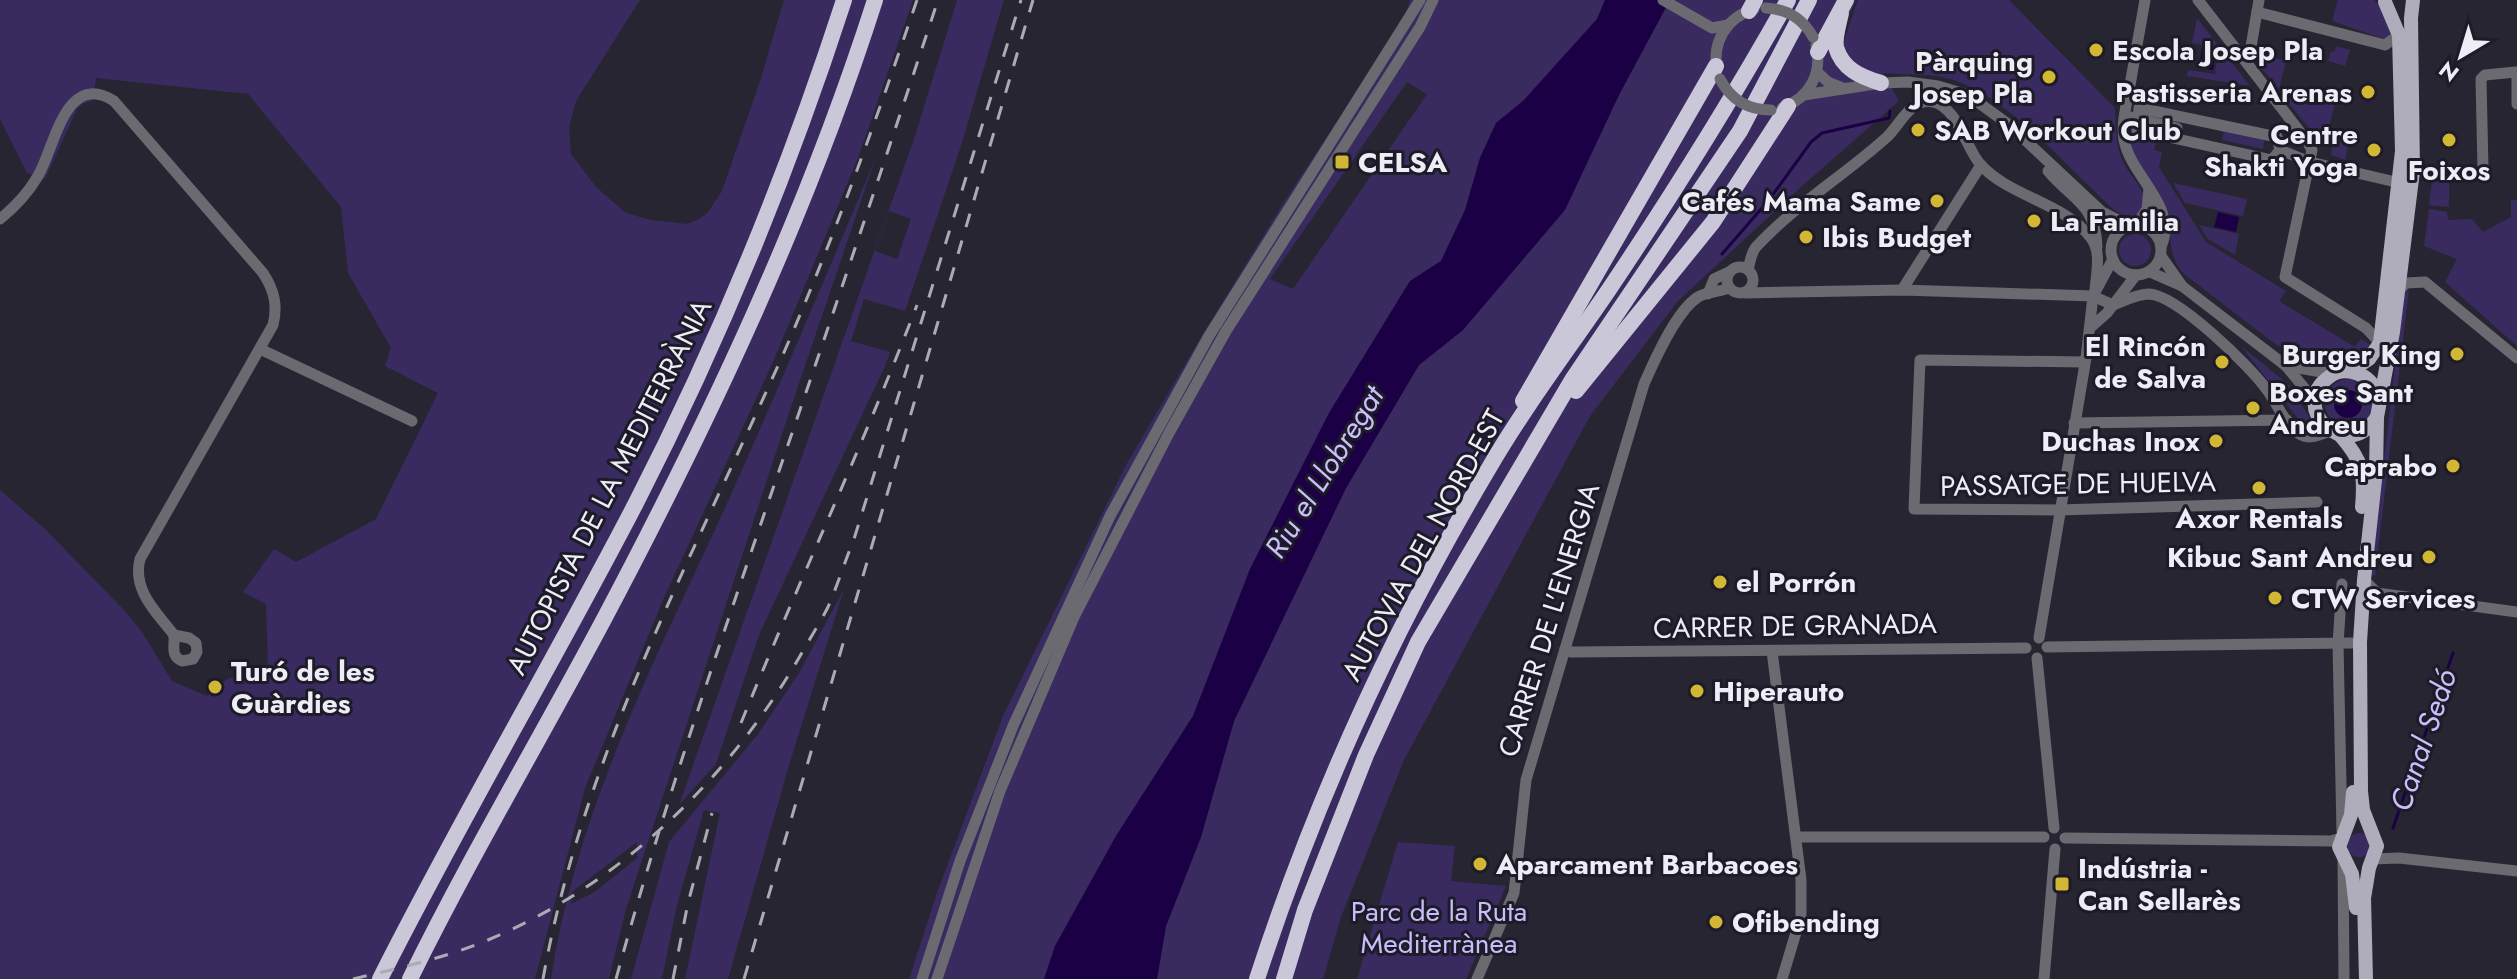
<svg xmlns="http://www.w3.org/2000/svg" width="2517" height="979" font-family="Jost,sans-serif">
<style>
.green{fill:#392b5f;fill-rule:evenodd}
.water{fill:#1c0045}
.lines{fill:none;stroke-linecap:round;stroke-linejoin:round}
.stream{stroke:#1c0045;stroke-width:3}
.minor{stroke:#6b6a71;stroke-width:11}
.major{stroke:#afacbb;stroke-width:14}
.highway{stroke:#cac7d8;stroke-width:16}
.rail{stroke:#acabb5;stroke-width:3;stroke-dasharray:14 14;stroke-linecap:butt}
.minor-bridge{stroke:#6b6a71;stroke-width:11}
.poi-dot{fill:#d2b735;stroke:#1e1b28;stroke-width:3}
.labels{text-anchor:middle;dominant-baseline:central;stroke-width:6;stroke-linejoin:round;paint-order:stroke}
.poi-label{font-size:28px;font-weight:bold;fill:#eeedf6;stroke:#1e1b28;text-anchor:start}
.street-label{font-size:28px;fill:#eeedf6;stroke:#1e1b28}
.park-label{font-size:28px;fill:#c8bcfa;stroke:#1e1b28}
.water-label{font-size:30px;font-style:italic;fill:#cabefd;stroke:#1e1b28}
</style>
<rect width="100%" height="100%" fill="#272532"/>
<!-- green -->
<g class="green">
<path d="M0,0H640L576,101L569,127L571,154L596,187L626,213L651,220L687,224L699,219L708,212L722,191L761,78L784,0H913L858,158L773,362L663,600L585,788L535,979H0V490L46,530L124,610L142,632L172,681L207,696L227,679L268,668L266,604L243,592L274,549L296,562L376,519L438,393L385,366L391,348L348,273L341,207L248,94L96,78L93,101L82,104L77,109L45,179L27,173L0,119Z"/>
<path d="M957,0H1004L961,146L905,311L864,299L851,341L890,352L885,366L759,635L716,764L679,805L915,136ZM889,211L911,219L897,259L875,251Z"/>
<path d="M1410,0H1605L1597,19L1523,101L1496,123L1480,158L1465,210L1441,261L1410,281L1329,413L1250,569L1193,716L1116,836L1055,946L1044,979H909L937,893L1003,716L1126,465L1201,337L1284,202L1404,19ZM1407,82L1427,94L1293,289L1270,279Z"/>
<path d="M1670,0H1856L1840,36L1842,46L1858,0H2009L2115,108C2117,131 2114,146 2126,167C2132,177 2140,185 2144,196L2141,209L2135,216H2124L2113,209C2070,170 2006,94 1950,79C1927,73 1906,75 1883,73L1899,101L1801,187L1678,301L1590,416L1404,760L1341,917L1323,979H1157L1166,926L1201,837L1234,721L1346,488L1419,365L1463,330L1620,93Z"/>
<path d="M2338,0H2374L2382,8L2394,31L2390,41L2332,21Z"/>
<path d="M2197,18L2250,86L2187,76L2188,70L2215,74L2219,48L2192,43Z"/>
<path d="M2336,46L2350,50L2345,66L2328,61L2331,51L2335,52Z"/>
<path d="M2261,54L2286,61L2279,89L2257,63V56Z"/>
<path d="M2293,86L2336,99L2324,147L2288,102Z"/>
<path d="M2224,128L2265,137L2263,149L2222,140Z"/>
<path d="M2334,130L2345,133L2344,137L2350,138L2345,160L2331,155Z"/>
<path d="M2129,135L2156,141L2154,150L2162,152L2159,167L2206,242L2286,291L2279,301L2355,347L2361,339L2374,347C2326,388 2290,355 2249,324C2227,307 2206,291 2184,274C2165,254 2173,226 2163,202C2154,180 2130,159 2129,135Z"/>
<path d="M876,157L789,413L626,909L609,979H551C576,812 655,660 725,508C777,392 827,274 876,157ZM637,842V858L596,891L571,904L572,892Z"/>
<path d="M2433,172L2449,173V207L2429,205Z"/>
<path d="M2173,183L2247,199L2243,216L2185,203Z"/>
<path d="M2511,200H2517V346L2445,282L2457,259L2424,246L2429,209L2447,212L2448,220L2472,219L2483,232L2511,217Z"/>
<path d="M2199,225L2239,234L2235,255L2208,239Z"/>
<circle cx="2135" cy="250" r="16"/>
<path d="M2409,289L2375,576L2371,575L2403,296Z"/>
<path d="M2241,346L2288,384L2318,431L2304,426Z"/>
<circle cx="2349" cy="403" r="24"/>
<path d="M844,589L790,762L728,979H685L720,813L704,810L676,909L662,979H631L669,842L758,734L799,673Z"/>
<circle cx="2359" cy="845" r="12"/>
<path d="M1398,842L1455,846L1451,881L1506,886L1466,979H1357Z"/>
</g>
<!-- water -->
<g class="water">
<path d="M1605,0H1670L1620,93L1565,210L1463,330L1419,365L1346,488L1234,721L1201,837L1166,926L1157,979H1044L1055,946L1116,836L1193,716L1250,569L1329,413L1410,281L1441,261L1465,210L1480,158L1496,123L1523,101L1597,19Z"/>
<path d="M2202,47L2216,50L2213,70L2199,68Z"/>
<path d="M2218,212L2239,217L2236,232L2214,227Z"/>
<circle cx="2348" cy="404" r="14"/>
</g>
<g class="lines">
<!-- stream -->
<g class="stream">
<path d="M1722,254L1769,200L1811,142L1822,133L1889,118L1890,111"/>
<path d="M2393,828L2453,653"/>
</g>
<!-- minor -->
<g class="minor">
<path d="M1663,0L1712,28L1728,25"/>
<path d="M2145,0C2140,28 2135,57 2130,85C2127,103 2121,123 2124,140C2131,177 2179,206 2161,247"/>
<path d="M2198,0L2307,141L2312,150L2285,277L2366,328L2380,343"/>
<path d="M2257,12L2385,45L2399,35"/>
<path d="M2248,64L2259,0"/>
<path d="M1717,70C1712,42 1726,18 1754,9"/>
<path d="M1817,72L1828,82L1843,88"/>
<path d="M2517,74V104"/>
<path d="M1804,95L1881,83L1908,82L1938,86L1968,95L2008,124L2102,212L2129,226"/>
<path d="M1782,108C1809,98 1823,74 1816,45"/>
<path d="M2139,108L2277,137L2280,150L2272,160L2137,130Z"/>
<path d="M2131,117L2177,128"/>
<path d="M2280,150L2310,162L2400,183"/>
<path d="M2483,169L2481,79L2485,75L2516,72"/>
<path d="M2048,171C2072,200 2096,204 2097,247"/>
<path d="M0,219C15,207 28,193 38,176C55,147 65,70 114,101L263,273C274,290 278,305 273,325L140,559C132,590 156,612 174,635"/>
<path d="M2136,225L2147,209L2149,188"/>
<circle cx="2136" cy="250" r="25"/>
<path d="M2161,256L2182,286"/>
<circle cx="1740" cy="280" r="13"/>
<path d="M1748,270C1750,262 1751,253 1756,247C1795,205 1845,175 1887,137C1900,125 1911,97 1933,102C1958,108 1965,146 1980,164C2009,197 2064,202 2091,238C2102,252 2096,274 2095,291"/>
<path d="M2150,272L2182,286L2286,366L2315,401"/>
<path d="M1902,290L1981,165"/>
<path d="M2398,291L2406,283L2425,282L2517,358"/>
<path d="M1745,293L1902,290L2093,296L2113,305C2124,301 2137,294 2149,294C2177,295 2250,366 2267,390C2277,403 2286,427 2301,435C2310,440 2321,434 2330,431"/>
<path d="M1708,294L1714,279L1729,272"/>
<path d="M2090,328L2107,313L2136,275"/>
<path d="M260,349L412,421"/>
<path d="M2085,362L1920,360L1914,509L2059,510L2317,502"/>
<path d="M2286,366L2333,374"/>
<path d="M2074,423L2287,420"/>
<path d="M2364,580L2377,593L2517,612"/>
<path d="M2342,584L2338,644L2342,831"/>
<path d="M174,635L189,638L196,643L197,652L193,659L182,661C170,656 175,646 174,635Z"/>
<path d="M2039,638L2086,358L2093,296L2113,259"/>
<path d="M2047,647L2352,643"/>
<path d="M1565,649L1571,652L2026,648"/>
<path d="M1772,651L1801,880V916L1782,979"/>
<path d="M2037,658L2054,828"/>
<path d="M1797,837H2044"/>
<path d="M2065,838L2331,841L2341,838"/>
<path d="M2343,856L2344,979"/>
<path d="M2372,859L2399,858L2517,871"/>
<path d="M922,979L960,861L1013,726L1110,516L1209,336L1420,0"/>
<path d="M937,979L1000,791L1074,617L1169,433L1226,331L1420,27L1433,0"/>
<path d="M1477,979L1514,893L1526,780L1644,384C1654,361 1676,311 1698,297C1707,292 1719,292 1729,288"/>
<path d="M2044,979L2055,849"/>
</g>
<!-- major -->
<g class="major">
<path d="M2351,371L2369,359L2380,343L2402,151L2399,35L2385,2"/>
<path d="M2377,417C2346,466 2287,406 2329,377C2335,372 2343,370 2352,372C2368,375 2376,386 2380,401"/>
<path d="M2340,435C2363,461 2365,473 2362,507"/>
<path d="M2353,792L2351,815L2339,847L2352,874L2356,908"/>
<path d="M2366,979L2364,898L2369,868L2377,846L2363,810L2361,791L2360,642L2364,580L2376,471L2377,417L2393,332L2413,171L2411,18L2413,0"/>
</g>
<!-- highway -->
<g class="highway">
<path d="M1749,11L1755,0"/>
<path d="M1841,13C1839,23 1834,38 1836,47C1842,69 1861,77 1881,83"/>
<path d="M1818,52L1846,0"/>
<path d="M1576,391L1713,222L1788,106"/>
<path d="M1523,401L1716,66"/>
<path d="M380,979C461,818 553,663 636,503C720,339 787,176 844,0"/>
<path d="M410,979C470,857 539,741 603,621C709,421 806,216 875,0"/>
<path d="M1257,979C1315,801 1393,629 1489,468C1525,406 1570,347 1610,288C1673,194 1733,98 1788,0"/>
<path d="M1284,979L1305,910L1366,755L1418,642L1572,380L1740,131L1809,0"/>
</g>
<!-- rail -->
<g class="rail">
<path d="M741,723C798,583 863,446 917,305"/>
<path d="M353,979C399,968 445,958 488,940C622,884 733,775 804,649C812,635 821,621 828,607C838,584 845,561 854,539L1021,0"/>
<path d="M543,979C583,755 694,555 785,350C835,235 877,118 917,0"/>
<path d="M616,979C663,807 721,640 779,471C833,314 886,158 938,0"/>
<path d="M673,979L688,903L712,813"/>
<path d="M744,979L1033,0"/>
</g>
<!-- minor-bridge -->
<g class="minor-bridge">
<path d="M1766,8C1788,9 1803,19 1813,37"/>
<path d="M1720,79C1731,100 1748,110 1771,110"/>
</g>
</g>
<!-- markers -->
<g class="poi-dot">
<circle cx="2096" cy="50" r="8"/>
<circle cx="2049" cy="77" r="8"/>
<circle cx="2368" cy="92" r="8"/>
<circle cx="1918" cy="130" r="8"/>
<circle cx="2449" cy="140" r="8"/>
<circle cx="2374" cy="150" r="8"/>
<rect x="1334" y="154" width="16" height="16" rx="4"/>
<circle cx="1937" cy="201" r="8"/>
<circle cx="2034" cy="221" r="8"/>
<circle cx="1806" cy="237" r="8"/>
<circle cx="2457" cy="354" r="8"/>
<circle cx="2222" cy="362" r="8"/>
<circle cx="2253" cy="408" r="8"/>
<circle cx="2216" cy="441" r="8"/>
<circle cx="2453" cy="466" r="8"/>
<circle cx="2259" cy="488" r="8"/>
<circle cx="2429" cy="557" r="8"/>
<circle cx="1720" cy="582" r="8"/>
<circle cx="2275" cy="598" r="8"/>
<circle cx="215" cy="687" r="8"/>
<circle cx="1697" cy="691" r="8"/>
<circle cx="1480" cy="864" r="8"/>
<rect x="2054" y="876" width="16" height="16" rx="4"/>
<circle cx="1716" cy="922" r="8"/>
</g>
<g class="labels">
<!-- poi labels -->
<g class="poi-label">
<text x="2112" y="50">Escola Josep Pla</text>
<text x="2033" y="61" text-anchor="end">Pàrquing<tspan x="2033" dy="32">Josep Pla</tspan></text>
<text x="2352" y="92" text-anchor="end">Pastisseria Arenas</text>
<text x="1934" y="130">SAB Workout Club</text>
<text x="2358" y="134" text-anchor="end">Centre<tspan x="2358" dy="32">Shakti Yoga</tspan></text>
<text x="1358" y="162">CELSA</text>
<text x="2449" y="170" text-anchor="middle">Foixos</text>
<text x="1921" y="201" text-anchor="end">Cafés Mama Same</text>
<text x="2050" y="221">La Familia</text>
<text x="1822" y="237">Ibis Budget</text>
<text x="2206" y="346" text-anchor="end">El Rincón<tspan x="2206" dy="32">de Salva</tspan></text>
<text x="2441" y="354" text-anchor="end">Burger King</text>
<text x="2269" y="392">Boxes Sant<tspan x="2269" dy="32">Andreu</tspan></text>
<text x="2200" y="441" text-anchor="end">Duchas Inox</text>
<text x="2437" y="466" text-anchor="end">Caprabo</text>
<text x="2259" y="518" text-anchor="middle">Axor Rentals</text>
<text x="2413" y="557" text-anchor="end">Kibuc Sant Andreu</text>
<text x="1736" y="582">el Porrón</text>
<text x="2291" y="598">CTW Services</text>
<text x="231" y="671">Turó de les<tspan x="231" dy="32">Guàrdies</tspan></text>
<text x="1713" y="691">Hiperauto</text>
<text x="1496" y="864">Aparcament Barbacoes</text>
<text x="2078" y="868">Indústria -<tspan x="2078" dy="32">Can Sellarès</tspan></text>
<text x="1732" y="922">Ofibending</text>
</g>
<!-- street labels -->
<g class="street-label">
<text transform="translate(2078 484) rotate(-1)">PASSATGE DE HUELVA</text>
<text transform="translate(609 487) rotate(-63)">AUTOPISTA DE LA MEDITERRÀNIA</text>
<text transform="translate(1423 545) rotate(-61)">AUTOVIA DEL NORD-EST</text>
<text transform="translate(1549 620) rotate(-73)">CARRER DE L'ENERGIA</text>
<text transform="translate(1795 626) rotate(-1)">CARRER DE GRANADA</text>
</g>
<!-- park labels -->
<g class="park-label">
<text x="1439" y="911">Parc de la Ruta<tspan x="1439" dy="32">Mediterrànea</tspan></text>
</g>
<!-- water labels -->
<g class="water-label">
<text transform="translate(1324 472) rotate(-58)">Riu el Llobregat</text>
<text transform="translate(2423 740) rotate(-71)">Canal Sedó</text>
</g>
</g>
<!-- north arrow -->
<g transform="translate(2461 56) rotate(218)" stroke="#1e1b28" stroke-width="6" paint-order="stroke">
<path d="M0-6L14 30L0 20L-14 30Z" fill="#eeedf6"/>
<text y="-12" font-size="22" font-weight="bold" text-anchor="middle" fill="#eeedf6">N</text>
</g>
</svg>
